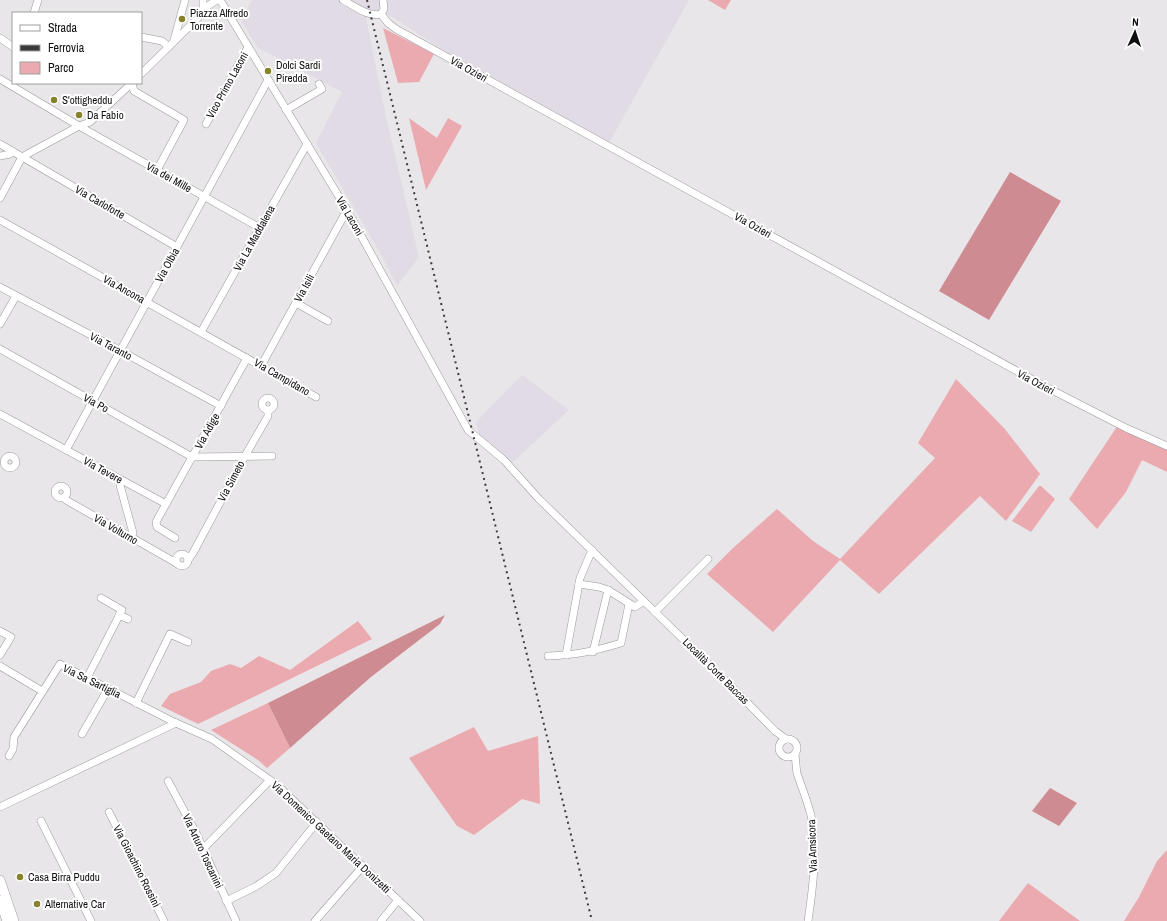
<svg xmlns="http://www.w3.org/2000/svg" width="1167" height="921" font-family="'Archivo Narrow',sans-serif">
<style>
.built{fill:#e1dbe5}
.green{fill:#ebaaaf}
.forest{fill:#ce8c92}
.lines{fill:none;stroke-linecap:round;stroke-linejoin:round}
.minor-casing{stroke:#9a989b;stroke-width:8}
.major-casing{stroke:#9a989b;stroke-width:10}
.minor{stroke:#fff;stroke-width:7}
.major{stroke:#fff;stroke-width:9}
.rail{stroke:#3b3a3b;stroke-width:2;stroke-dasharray:2 4;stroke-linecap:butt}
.poi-dot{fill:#87832b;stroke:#fff;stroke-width:1.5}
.labels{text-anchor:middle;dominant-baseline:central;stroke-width:4;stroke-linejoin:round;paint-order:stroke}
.poi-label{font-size:11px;fill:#100f10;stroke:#fff;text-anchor:start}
.street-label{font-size:11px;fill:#100f10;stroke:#fff}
</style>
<rect width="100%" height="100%" fill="#e8e6e9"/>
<!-- built -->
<g class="built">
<path d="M252,0H689L609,143L511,94L391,16L364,8L386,117L419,257L397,286L379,251L316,143L342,92L257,47L241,20Z"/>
<path d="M522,375L569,410L512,463L479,434L476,422Z"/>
</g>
<!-- green -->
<g class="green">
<path d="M708,0H731L725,10Z"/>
<path d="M383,28L434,54L419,82L398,83Z"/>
<path d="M409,118L437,138L448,118L462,126L426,190Z"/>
<path d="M956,379L1004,428L1040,474L1006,521L980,496L879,594L840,560L773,632L707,574L732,549L777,509L813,541L840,559L935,458L918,443Z"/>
<path d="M1118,425L1167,450V472L1142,460L1126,492L1097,529L1069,499Z"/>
<path d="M1039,486H1041L1055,499L1031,532L1012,521Z"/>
<path d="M358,621L372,639L198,724L161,706L170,694L201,682L211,671L230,664L241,668L259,656L290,670Z"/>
<path d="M268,703L290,748L267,768L258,760L211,730Z"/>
<path d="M474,727L488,751L538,736L540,804L522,799L474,835L457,826L409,758Z"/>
<path d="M1167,850V921H1124L1139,897L1157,861Z"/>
<path d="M1028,883L1080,921H999Z"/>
</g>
<!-- forest -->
<g class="forest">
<path d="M1010,172L1061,201L989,320L939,291Z"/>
<path d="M445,615L440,624L371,677L290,748L268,703Z"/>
<path d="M1050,788L1077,803L1059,826L1032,811Z"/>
</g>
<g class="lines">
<!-- minor casing -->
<g class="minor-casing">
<g id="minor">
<path d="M220,0L347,210L468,430L504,460L539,499L728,683L775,731L786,739"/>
<path d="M343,0C353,5 369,18 381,14"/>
<path d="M203,9L217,0"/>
<path d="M34,13L38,0"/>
<path d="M381,14L388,23L396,29L1044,386L1126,428L1167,446"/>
<path d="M381,14L384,9L383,0"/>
<path d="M141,37L162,41L169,47"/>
<path d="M0,38L13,47"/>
<path d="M174,40L185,0"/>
<path d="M141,74L199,17L203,9V0"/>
<path d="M0,79L79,126L260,228"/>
<path d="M132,83L134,91L184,120L157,170"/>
<path d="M286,110L322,89L319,84"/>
<path d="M206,124L248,47"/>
<path d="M0,144L177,247"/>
<path d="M0,156L10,154L12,151"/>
<path d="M22,157L79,126L90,122L132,83"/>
<path d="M0,198L22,157"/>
<path d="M0,220L316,397"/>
<path d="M0,287L121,351L221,406"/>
<path d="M296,303L328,321"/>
<path d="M0,324L16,296"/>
<path d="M201,332L307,144"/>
<path d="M0,349L192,457L272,456"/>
<path d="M261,366L347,210"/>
<circle cx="268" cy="404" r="6"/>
<path d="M0,414L166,504"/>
<path d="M66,450L268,80"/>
<circle cx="10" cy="462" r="6"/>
<path d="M121,480L120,485L133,533L131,537"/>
<circle cx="61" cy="492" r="6"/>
<path d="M64,497L66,500L178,564"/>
<path d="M175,538L157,527L156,522L247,358"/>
<circle cx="182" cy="560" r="6"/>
<path d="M188,560L193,553L245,456L268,416V410"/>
<path d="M579,584L599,587L608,590L635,607L644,601"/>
<path d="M655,612L708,559"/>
<path d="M119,615L128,619"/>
<path d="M0,631L11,637L0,655"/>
<path d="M593,652L608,590"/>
<path d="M566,655L580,578L592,550"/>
<path d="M548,656C576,655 595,651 621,643L629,604"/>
<path d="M0,666L42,691"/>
<path d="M87,678L122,610L101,598"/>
<path d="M136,703L170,634L188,642"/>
<path d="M82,734L108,689"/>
<circle cx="788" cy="748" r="9"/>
<path d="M795,755C796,761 796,768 797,773C802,789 809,804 812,820C817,853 813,888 808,921"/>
<path d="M9,756L13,749L14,737L60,664L176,723L212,739L277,785L420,921"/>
<path d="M168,781L196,833L236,921"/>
<path d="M0,807L176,723"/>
<path d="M109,812L164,921"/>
<path d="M41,821L91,921"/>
<path d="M203,849L270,780"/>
<path d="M226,901L255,887L276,873L317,822"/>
<path d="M315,921L363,866"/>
<path d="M381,921L398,900"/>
</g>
</g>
<!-- major casing -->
<g class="major-casing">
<g id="major">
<path d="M0,880L14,921"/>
<path d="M0,900L7,921"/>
</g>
</g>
<!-- minor -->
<use href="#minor" class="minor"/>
<!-- major -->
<use href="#major" class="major"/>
<!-- rail -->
<path class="rail" d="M367,0L592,921"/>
</g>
<!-- markers -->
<g class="poi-dot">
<circle cx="182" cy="19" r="4"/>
<circle cx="268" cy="71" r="4"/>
<circle cx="54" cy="100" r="4"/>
<circle cx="79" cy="115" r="4"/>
<circle cx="20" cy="877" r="4"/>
<circle cx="37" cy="904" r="4"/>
</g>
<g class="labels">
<!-- poi labels -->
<g class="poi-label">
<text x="190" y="13">Piazza Alfredo<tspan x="190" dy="13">Torrente</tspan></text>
<text x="276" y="65">Dolci Sardi<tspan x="276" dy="13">Piredda</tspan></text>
<text x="62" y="100">S'ottigheddu</text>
<text x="87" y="115">Da Fabio</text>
<text x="28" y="877">Casa Birra Puddu</text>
<text x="45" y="904">Alternative Car</text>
</g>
<!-- street labels -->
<g class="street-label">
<text transform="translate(469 69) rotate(29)">Via Ozieri</text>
<text transform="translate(227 85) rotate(-61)">Vico Primo Laconi</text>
<text transform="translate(169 177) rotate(29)">Via dei Mille</text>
<text transform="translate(100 202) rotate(30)">Via Carloforte</text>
<text transform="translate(350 216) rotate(60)">Via Laconi</text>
<text transform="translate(753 225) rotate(29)">Via Ozieri</text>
<text transform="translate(254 238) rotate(-61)">Via La Maddalena</text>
<text transform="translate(167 265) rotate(-61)">Via Olbia</text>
<text transform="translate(304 288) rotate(-61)">Via Isili</text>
<text transform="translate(124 289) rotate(29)">Via Ancona</text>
<text transform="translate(111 346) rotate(28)">Via Taranto</text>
<text transform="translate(282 377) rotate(30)">Via Campidano</text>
<text transform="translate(1036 382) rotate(28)">Via Ozieri</text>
<text transform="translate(96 403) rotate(29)">Via Po</text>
<text transform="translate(207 431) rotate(-61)">Via Adige</text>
<text transform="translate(103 470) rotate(29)">Via Tevere</text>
<text transform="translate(231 481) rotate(-62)">Via Simeto</text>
<text transform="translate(116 529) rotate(30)">Via Volturno</text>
<text transform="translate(716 671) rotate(45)">Località Corte Baccas</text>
<text transform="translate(92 681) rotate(26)">Via Sa Sartiglia</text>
<text transform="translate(331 837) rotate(43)">Via Domenico Gaetano Maria Donizetti</text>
<text transform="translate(812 846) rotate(-92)">Via Amsicora</text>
<text transform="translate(203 851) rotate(65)">Via Arturo Toscanini</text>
<text transform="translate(137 866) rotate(63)">Via Gioachino Rossini</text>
</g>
</g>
<!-- legend -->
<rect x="12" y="12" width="130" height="72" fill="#ffffff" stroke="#9f9f9f"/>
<rect x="20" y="25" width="20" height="6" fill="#ffffff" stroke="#9f9f9f"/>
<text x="48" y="32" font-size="12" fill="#100f10">Strada</text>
<rect x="20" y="45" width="20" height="6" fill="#3b3a3b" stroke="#9f9f9f"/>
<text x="48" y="52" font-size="12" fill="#100f10">Ferrovia</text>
<rect x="20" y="62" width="20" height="12" fill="#ebaaaf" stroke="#9f9f9f"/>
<text x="48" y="72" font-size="12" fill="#100f10">Parco</text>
<!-- north arrow -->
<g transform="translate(1135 32) rotate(3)" stroke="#ffffff" stroke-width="3" paint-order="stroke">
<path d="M0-3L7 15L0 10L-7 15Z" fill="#100f10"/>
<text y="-6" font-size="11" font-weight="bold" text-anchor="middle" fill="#100f10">N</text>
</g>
</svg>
